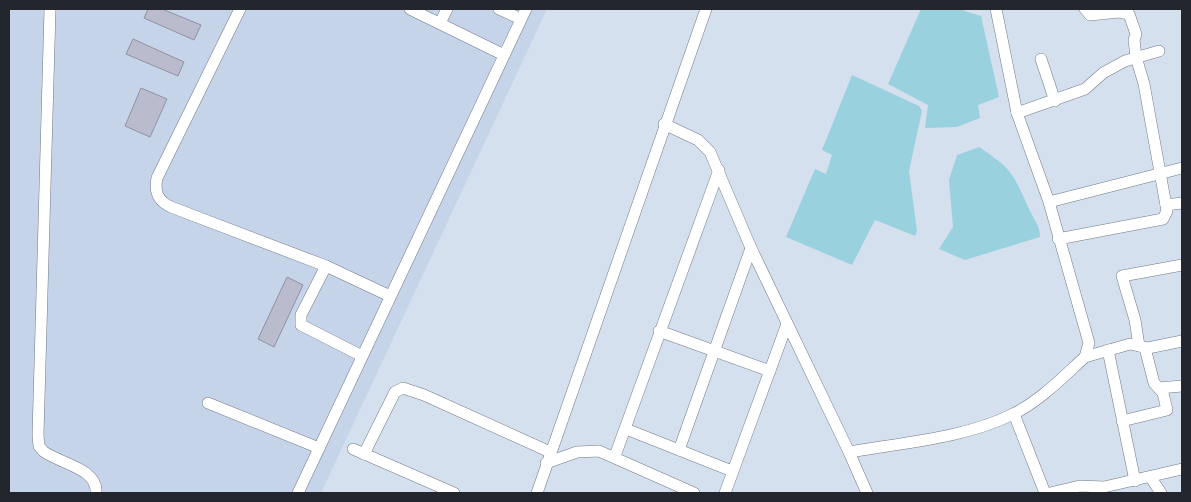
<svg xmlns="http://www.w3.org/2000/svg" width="1191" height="502" font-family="Signika,sans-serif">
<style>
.built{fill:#c5d4e9}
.water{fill:#9ad1de}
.building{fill:#babccd;stroke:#9092a2}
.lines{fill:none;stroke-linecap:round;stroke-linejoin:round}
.minor-casing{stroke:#717a88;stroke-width:12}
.minor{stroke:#fff;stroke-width:11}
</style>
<rect width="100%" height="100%" fill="#d5e0ef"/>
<!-- built -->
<path class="built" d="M9,9H547L321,493H9Z"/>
<!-- water -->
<g class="water">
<path d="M921,9H959L981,16L999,97L978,105L980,118L957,127L925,128L928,105L888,84Z"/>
<path d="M852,75L919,106L922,111L909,171L917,231L915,236L875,220L852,265L786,237L815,169L826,174L832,155L822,150Z"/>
<path d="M979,147C1012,169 1013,173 1029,209C1034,220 1040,225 1040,237L965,260L939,249L953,227L949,180L957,155Z"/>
</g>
<!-- building -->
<g class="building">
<path d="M148,9H162L201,25L194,40L144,18Z"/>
<path d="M133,39L184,62L178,76L126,54Z"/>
<path d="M141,88L167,99L150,137L125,126Z"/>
<path d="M287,277L303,285L274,347L258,339Z"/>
</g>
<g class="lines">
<!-- minor casing -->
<g class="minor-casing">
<g id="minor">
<path d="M50,9L38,435L39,446L43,451C60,464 98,468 96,493"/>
<path d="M240,9L157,178C154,192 158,201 171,207L326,266L390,296"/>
<path d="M410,9L504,55"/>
<path d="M499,9L521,19"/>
<path d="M440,23L447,9"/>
<path d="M1041,59L1055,101"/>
<path d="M1017,113L1085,89L1103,73L1125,61L1159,51"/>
<path d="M664,124L698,140L710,152L751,248L849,452"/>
<path d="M1049,202L1182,168"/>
<path d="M1166,205L1182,203"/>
<path d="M1058,239L1163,219L1167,211L1144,84L1136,57L1134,40L1136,34L1129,14L1119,12L1090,15L1085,9"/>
<path d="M326,266L301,315V325L362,356"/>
<path d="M659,331L770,371"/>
<path d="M1139,346L1135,320L1122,276L1182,265"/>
<path d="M1108,350L1135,481"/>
<path d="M1085,357L1130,344L1148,348L1182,341"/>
<path d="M1159,388L1182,386"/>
<path d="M208,403L319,448"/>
<path d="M1014,414L1045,493"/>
<path d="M1122,421L1167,410L1163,393L1154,383L1145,348"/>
<path d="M626,429L732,471"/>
<path d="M353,449L454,493"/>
<path d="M679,450L751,248"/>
<path d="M364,454L395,392L403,388L424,395L550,452"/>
<path d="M615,456L719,170"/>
<path d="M546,463L577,452L599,451L694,493"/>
<path d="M1151,478L1161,493"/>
<path d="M298,493L526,9"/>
<path d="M537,493L706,9"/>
<path d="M725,493L787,324"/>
<path d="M867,493L849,452C901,443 966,438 1013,414C1040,401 1063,377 1085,357L1089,343L1049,202L1017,113L996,9"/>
<path d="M1050,493L1080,486L1104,487L1182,469"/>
</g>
</g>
<!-- minor -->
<use href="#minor" class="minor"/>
</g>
<!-- border -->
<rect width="1191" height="502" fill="none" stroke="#23272d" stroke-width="20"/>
</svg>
